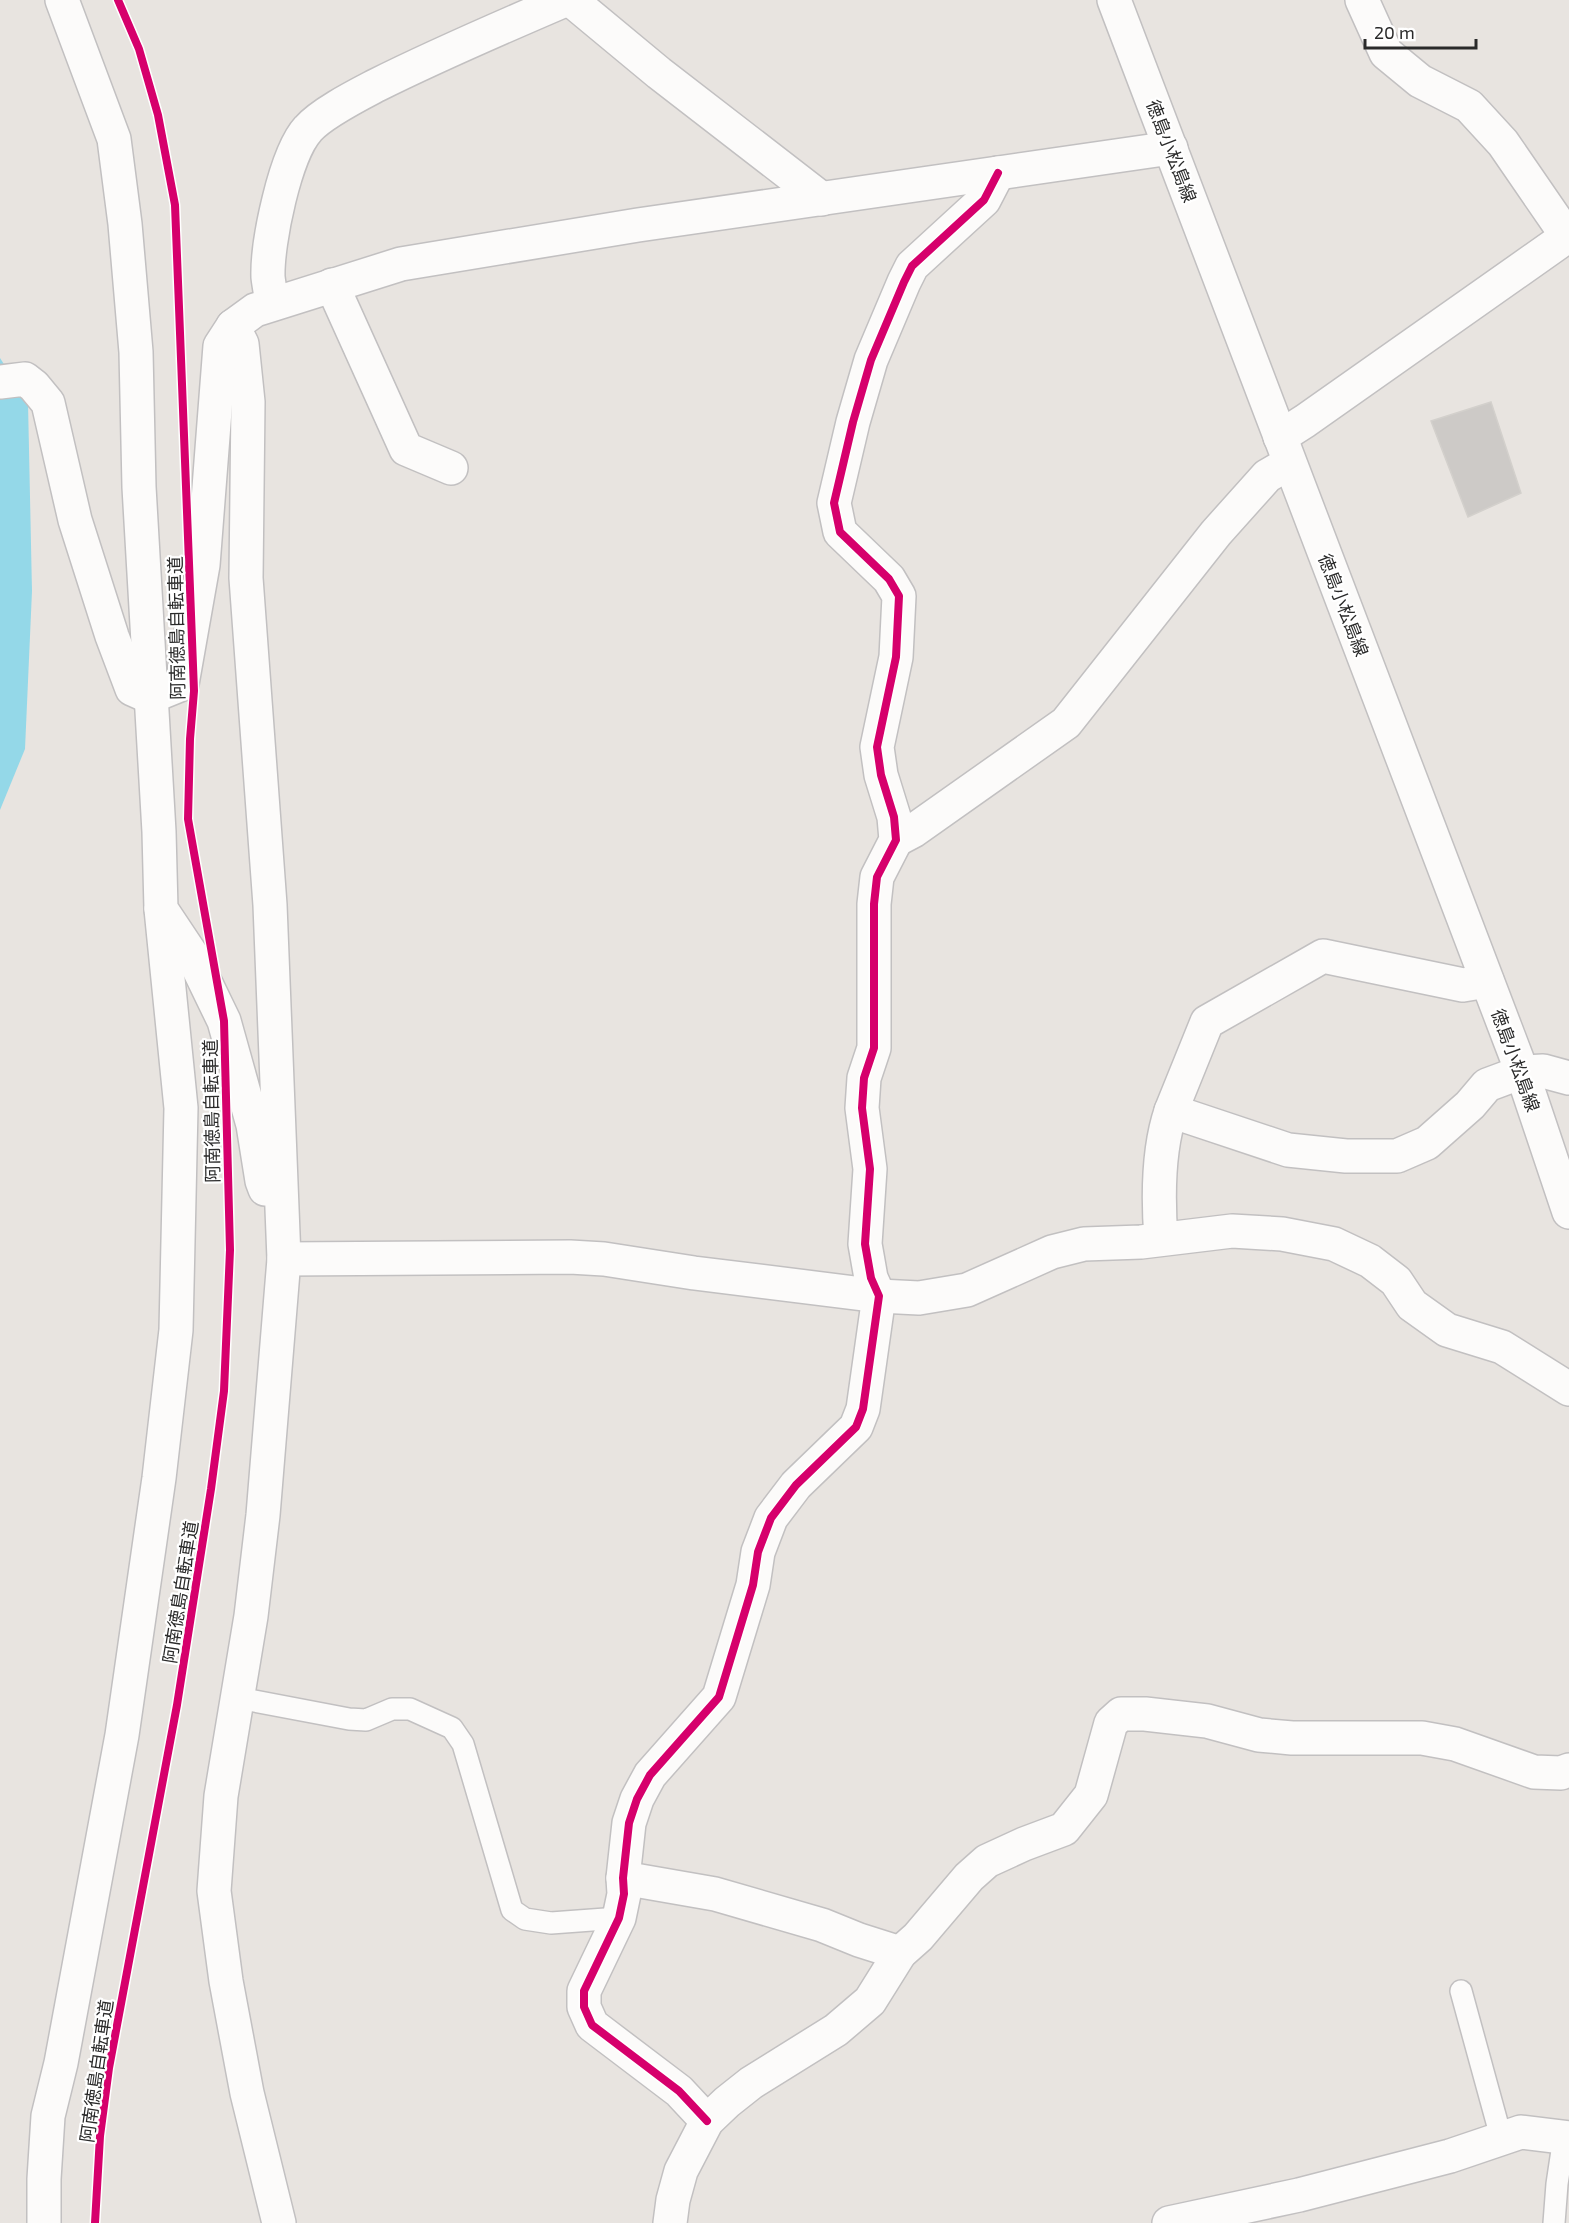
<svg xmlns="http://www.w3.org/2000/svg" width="1569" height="2223" font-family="'Exo 2','Noto Sans JP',sans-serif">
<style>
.water{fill:#94d8e8}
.building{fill:#cdcac7;stroke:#d3d0cc;stroke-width:1.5}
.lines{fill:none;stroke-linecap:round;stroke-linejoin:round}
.lane-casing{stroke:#c2c0c1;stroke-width:24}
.street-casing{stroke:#c2c0c1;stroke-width:36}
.secondary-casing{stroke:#c2c0c1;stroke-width:36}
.lane{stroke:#fcfbfa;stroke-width:21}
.street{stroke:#fcfbfa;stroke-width:33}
.secondary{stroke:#fcfbfa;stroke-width:33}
.cycleway-casing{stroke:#fff;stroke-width:11}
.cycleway{stroke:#d6006c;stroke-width:8}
.labels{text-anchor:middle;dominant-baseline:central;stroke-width:4.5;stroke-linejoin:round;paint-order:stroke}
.street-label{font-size:18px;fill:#2a2a2a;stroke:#fff}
</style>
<rect width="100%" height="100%" fill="#e8e4e0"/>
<!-- water -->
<path class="water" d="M0,358L28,402L32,591L25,749L0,810Z"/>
<!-- building -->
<path class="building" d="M1491,402L1521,493L1468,517L1431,421Z"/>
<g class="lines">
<!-- lane casing -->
<g class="lane-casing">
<g id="lane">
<path d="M238,1698L349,1719L366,1720L392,1709H410L452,1728L463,1744L512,1910L525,1919L551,1923L619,1918"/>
<path d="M1461,1991L1501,2137"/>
<path d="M1554,2223L1557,2184L1564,2137"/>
</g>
</g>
<!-- street casing -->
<g class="street-casing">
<g id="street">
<path d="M62,0L114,139L125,224L136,352L139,487L159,832L161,909L193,957L224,1021L253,1125L262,1181L265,1189"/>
<path d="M571,0L659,73L822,199"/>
<path d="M1362,0L1386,53L1420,81L1469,106L1503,143L1558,223L1569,234"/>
<path d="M332,285L406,449L451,468"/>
<path d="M272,304C271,295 269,286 268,277C267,243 285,154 308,129C322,113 358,95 377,85C439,54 502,27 565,0"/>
<path d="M233,326L242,344L248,402L246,578L270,905L284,1259L263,1515L251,1616L221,1796L214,1891L226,1981L247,2093L279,2223"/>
<path d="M0,382L25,379L34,386L48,403L75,520L112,636L132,689L150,697L182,684L203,565L220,346L233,326L255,310L401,264L638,225L1171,148"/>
<path d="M1280,437L1305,421L1569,235"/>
<path d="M896,840L913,831L1066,723L1216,533L1267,476L1289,463"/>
<path d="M1171,1111L1207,1022L1323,956L1463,985L1487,981"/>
<path d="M1161,1239C1158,1199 1158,1149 1171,1111L1288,1150L1346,1156H1397L1427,1143L1470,1105L1487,1085L1522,1072L1543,1071L1569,1078"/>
<path d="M284,1259L570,1257L604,1259L694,1273L879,1296L919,1298L967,1290L1052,1252L1084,1244L1141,1242L1232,1231L1282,1234L1334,1244L1370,1261L1396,1281L1412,1305L1447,1330L1502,1347L1569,1389"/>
<path d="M623,1878L715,1894L822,1925L859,1940L900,1953"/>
<path d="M707,2121L679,2091L592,2025L584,2007V1991L619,1918L624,1894L623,1878L629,1823L637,1799L650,1775L719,1697L753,1585L758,1552L771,1518L796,1485L856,1427L863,1409L879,1296L871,1278L865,1244L870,1169L862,1108L864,1078L874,1048V904L877,877L896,840L894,817L881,775L877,747L896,657L899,596L889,579L840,532L834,503L853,422L871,360L904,282L912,266L984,200L998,173"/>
<path d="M44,2223V2179L48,2116L61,2063L122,1735L159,1478L176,1330L181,1108L161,909"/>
<path d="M670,2223L673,2200L681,2171L707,2121L727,2102L751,2083L836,2030L870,2001L900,1953L918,1937L969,1877L987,1861L1024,1844L1064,1829L1091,1795L1111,1723L1121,1714H1145L1207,1721L1259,1735L1292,1738H1422L1455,1744L1534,1772L1561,1773L1569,1770"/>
<path d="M1169,2223L1299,2195L1396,2170L1450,2156L1521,2132L1569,2138"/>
</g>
</g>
<!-- secondary casing -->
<g class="secondary-casing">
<path id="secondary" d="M1114,0L1522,1072L1569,1212"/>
</g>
<!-- lane -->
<use href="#lane" class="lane"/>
<!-- street -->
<use href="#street" class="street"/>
<!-- secondary -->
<use href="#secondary" class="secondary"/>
<!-- cycleway casing -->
<g class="cycleway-casing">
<g id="cycleway">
<path d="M707,2121L679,2091L592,2025L584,2007V1991L619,1918L624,1894L623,1878L629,1823L637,1799L650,1775L719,1697L753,1585L758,1552L771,1518L796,1485L856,1427L863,1409L879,1296L871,1278L865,1244L870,1169L862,1108L864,1078L874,1048V904L877,877L896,840L894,817L881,775L877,747L896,657L899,596L889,579L840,532L834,503L853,422L871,360L904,282L912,266L984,200L998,173"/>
<path d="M95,2223L100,2136L109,2068L177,1705L211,1489L224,1391L230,1250L224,1021L188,819L190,739L194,691L175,205L158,115L139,49L118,0"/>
</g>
</g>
<!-- cycleway -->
<use href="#cycleway" class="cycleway"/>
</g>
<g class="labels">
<!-- street labels -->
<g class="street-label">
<text transform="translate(1172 151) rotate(69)">徳島小松島線</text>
<text transform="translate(1344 605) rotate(69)">徳島小松島線</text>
<text transform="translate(176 628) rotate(-91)">阿南徳島自転車道</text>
<text transform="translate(1516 1060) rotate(70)">徳島小松島線</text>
<text transform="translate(211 1111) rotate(-91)">阿南徳島自転車道</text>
<text transform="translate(180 1592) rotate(-81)">阿南徳島自転車道</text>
<text transform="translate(96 2071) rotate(-82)">阿南徳島自転車道</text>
</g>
</g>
<!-- scale -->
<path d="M1365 39v9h111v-9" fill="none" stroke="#2a2a2a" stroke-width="3"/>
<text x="1374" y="39" font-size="18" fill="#2a2a2a" stroke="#ffffff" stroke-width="4.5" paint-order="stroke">20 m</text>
</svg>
